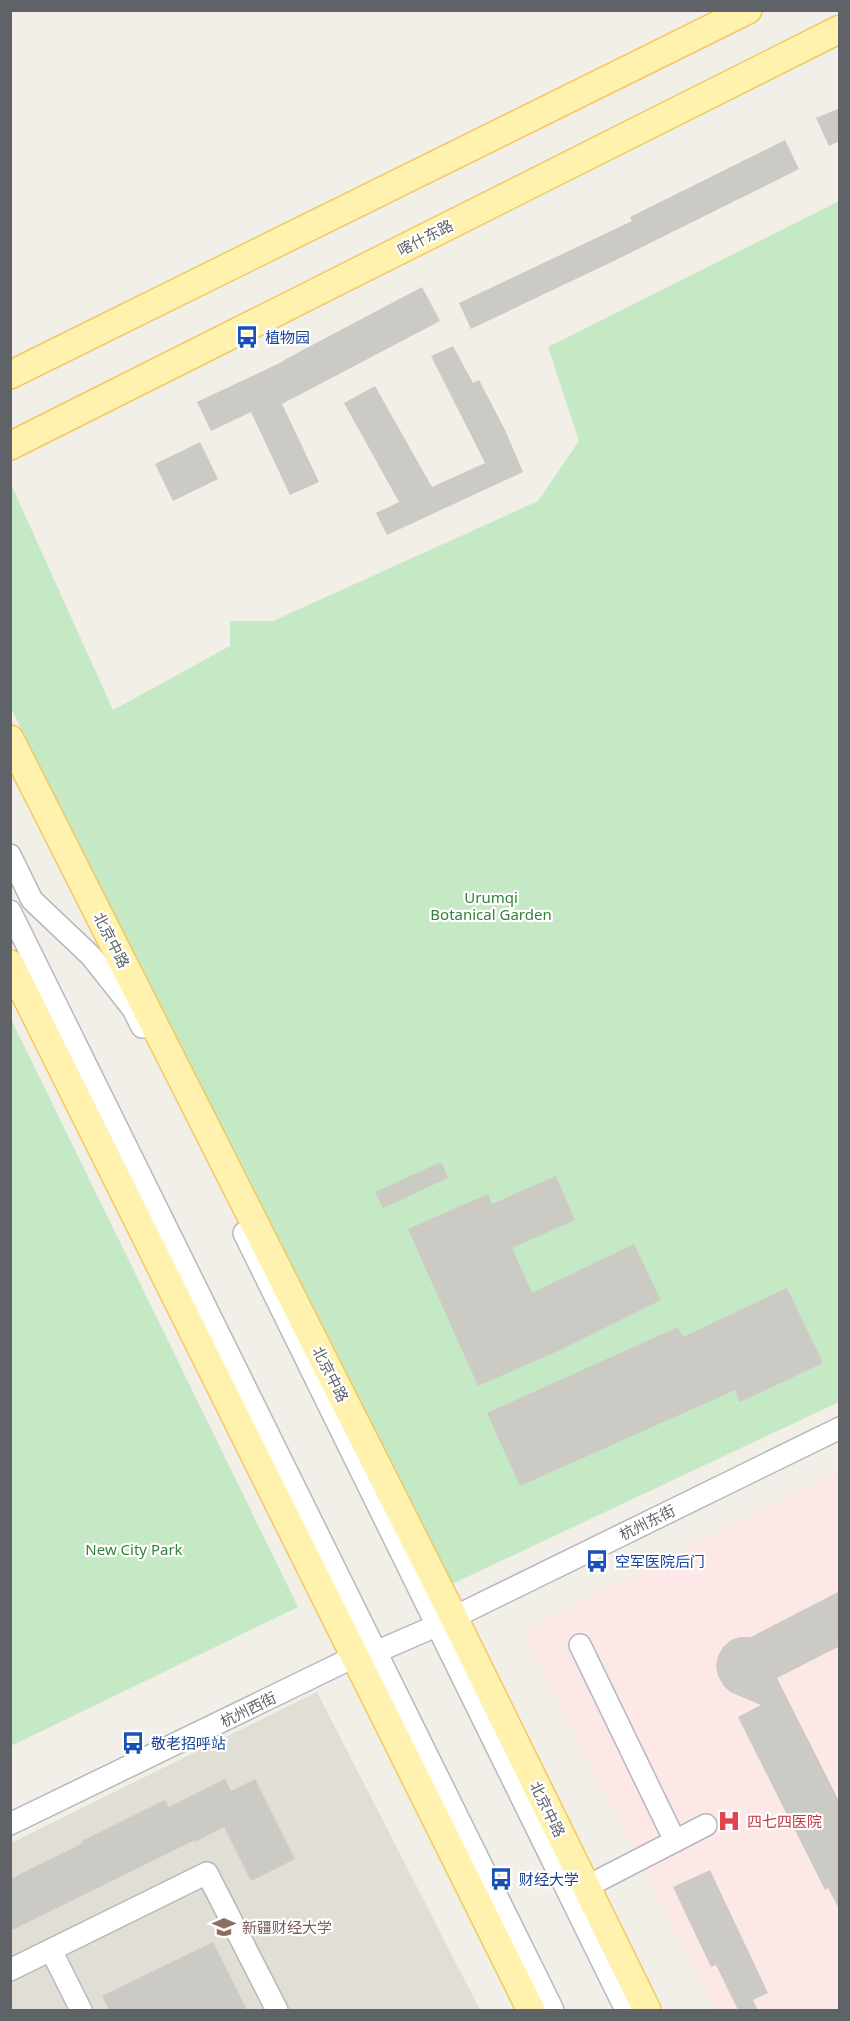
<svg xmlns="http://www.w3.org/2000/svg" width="850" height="2021" font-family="'Noto Sans','Noto Sans SC',sans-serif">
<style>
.education{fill:#e1ded6}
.medical{fill:#fce8e6}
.green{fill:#c5e8c5}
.building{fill:#cccac5}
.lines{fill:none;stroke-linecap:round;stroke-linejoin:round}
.minor-casing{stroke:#b5b8bc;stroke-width:24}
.major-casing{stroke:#f2c960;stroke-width:30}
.minor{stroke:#fff;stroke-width:21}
.major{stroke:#fff2af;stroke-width:27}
.labels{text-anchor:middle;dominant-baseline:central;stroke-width:4.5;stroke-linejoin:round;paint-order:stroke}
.street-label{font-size:15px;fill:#5f6368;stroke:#fff}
.transit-label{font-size:15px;fill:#164399;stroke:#fff;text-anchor:start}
.park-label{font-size:15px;fill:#348238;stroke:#fff}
.health-label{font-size:15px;fill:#be3a42;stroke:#fff;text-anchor:start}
.education-label{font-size:15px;fill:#785e54;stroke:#fff;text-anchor:start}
</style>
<rect width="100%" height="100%" fill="#f1efe8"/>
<!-- education -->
<path class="education" d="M317,1692L480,2010H11V1843Z"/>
<!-- medical -->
<path class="medical" d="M839,1470V2010H715L522,1631Z"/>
<!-- green -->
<g class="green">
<path d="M839,201V1402L433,1593L11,708L10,482L113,710L230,646V621H273L538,501L579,441L548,347Z"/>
<path d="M10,1017L298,1607L11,1746H10Z"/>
</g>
<!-- building -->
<g class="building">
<path d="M840,108V141L829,146L816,118Z"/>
<path d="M785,140L799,169L620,258L471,329L459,303L632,221L630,217Z"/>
<path d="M422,287L440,321L282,404L319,482L290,495L251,412L211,431L197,402L284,361V360Z"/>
<path d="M453,346L473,383L479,380L505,430L523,472L387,535L376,513L399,502L344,403L375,386L432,487L485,463L431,356Z"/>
<path d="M200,442L218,479L173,501L155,464Z"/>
<path d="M441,1162L448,1178L383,1208L375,1192Z"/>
<path d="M556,1176L575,1220L512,1248L532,1293L634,1244L661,1300L558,1351L478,1386L408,1229L488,1194L492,1204Z"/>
<path d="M787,1288L823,1363L740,1402L735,1390L520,1486L487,1413L678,1327L683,1337Z"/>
<path d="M840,1591V1646L777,1678L840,1803V1911L828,1888L825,1890L738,1717L761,1705L730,1692L723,1685L718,1676L716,1666L718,1656L723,1647L731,1640L740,1637H751Z"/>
<path d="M225,1779L231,1791L255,1779L295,1859L251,1881L224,1827L195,1842V1840L10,1931V1879L83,1843L82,1841L165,1800L169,1807Z"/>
<path d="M710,1870L768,1993L753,2000L758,2010H738L716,1965L711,1967L673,1887Z"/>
<path d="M213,1942L247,2010H109L102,1996Z"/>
</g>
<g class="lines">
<!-- minor casing -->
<g class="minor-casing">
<g id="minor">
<path d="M10,855L32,900L91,956L133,1009L142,1027"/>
<path d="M10,911L553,2010"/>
<path d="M244,1233L626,2010"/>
<path d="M580,1645L675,1841"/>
<path d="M10,1824L356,1656L376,1652L438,1625L840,1428"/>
<path d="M586,1887L706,1825"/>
<path d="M51,1950L81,2010"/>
<path d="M10,1970L207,1873L277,2010"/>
</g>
</g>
<!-- major casing -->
<g class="major-casing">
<g id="major">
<path d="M10,375L748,10"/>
<path d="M10,446L840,29"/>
<path d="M10,739L453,1616L647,2010"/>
<path d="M10,964L531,2010"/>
</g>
</g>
<!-- minor -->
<use href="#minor" class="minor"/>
<!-- major -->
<use href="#major" class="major"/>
</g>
<!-- icons -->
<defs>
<g id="bus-bare" transform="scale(1.8)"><path d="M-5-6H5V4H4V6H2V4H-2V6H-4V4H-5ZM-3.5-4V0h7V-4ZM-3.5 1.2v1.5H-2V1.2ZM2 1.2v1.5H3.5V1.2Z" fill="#1a4fb4" stroke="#fff" stroke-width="2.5" paint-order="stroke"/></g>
<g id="hospital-bare" transform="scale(1.8)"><path d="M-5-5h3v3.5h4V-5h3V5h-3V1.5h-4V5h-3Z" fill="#e0444e" stroke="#fff" stroke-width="2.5" paint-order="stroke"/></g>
<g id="university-bare" transform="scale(1.8)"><path d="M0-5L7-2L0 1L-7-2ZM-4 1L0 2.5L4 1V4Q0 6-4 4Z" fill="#8d6e63" stroke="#fff" stroke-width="2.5" paint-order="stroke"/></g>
</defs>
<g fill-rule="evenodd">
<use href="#bus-bare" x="247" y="337"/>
<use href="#bus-bare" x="597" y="1561"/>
<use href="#bus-bare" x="133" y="1743"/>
<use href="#hospital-bare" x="729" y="1821"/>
<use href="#bus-bare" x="501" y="1879"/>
<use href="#university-bare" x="224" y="1927"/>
</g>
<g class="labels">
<!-- street labels -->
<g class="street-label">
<text transform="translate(425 237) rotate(-27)">喀什东路</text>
<text transform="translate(112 940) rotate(63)">北京中路</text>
<text transform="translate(331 1374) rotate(63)">北京中路</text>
<text transform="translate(647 1522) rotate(-26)">杭州东街</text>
<text transform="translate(248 1709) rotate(-26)">杭州西街</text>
<text transform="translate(548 1809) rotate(64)">北京中路</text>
</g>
<!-- transit labels -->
<g class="transit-label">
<text x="265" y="337">植物园</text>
<text x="615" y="1561">空军医院后门</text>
<text x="151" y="1743">敬老招呼站</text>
<text x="519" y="1879">财经大学</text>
</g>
<!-- park labels -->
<g class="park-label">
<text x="491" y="897">Urumqi<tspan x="491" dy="17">Botanical Garden</tspan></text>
<text x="134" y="1549">New City Park</text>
</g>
<!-- health labels -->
<g class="health-label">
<text x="747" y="1821">四七四医院</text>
</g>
<!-- education labels -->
<g class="education-label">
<text x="242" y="1927">新疆财经大学</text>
</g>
</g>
<!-- border -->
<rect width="850" height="2021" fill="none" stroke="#5f6368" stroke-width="24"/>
</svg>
